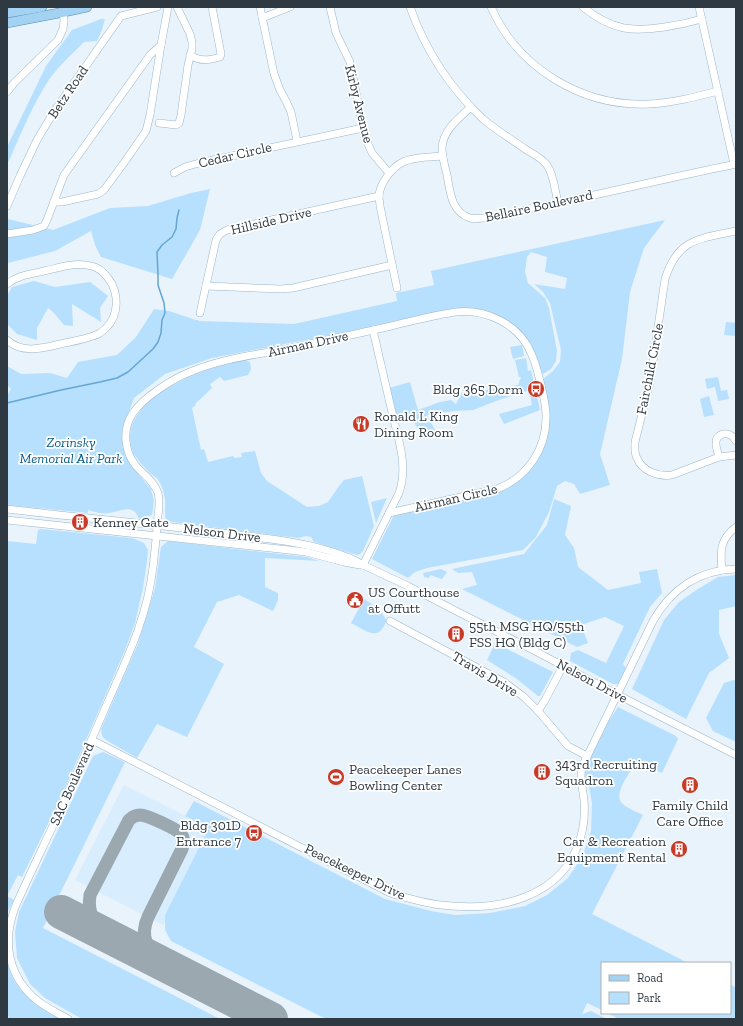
<svg xmlns="http://www.w3.org/2000/svg" width="743" height="1026" font-family="'Zilla Slab',serif">
<style>
.built{fill:#d8edfd}
.green{fill:#b7e0fe}
.lines{fill:none;stroke-linecap:round;stroke-linejoin:round}
.stream{stroke:#64a6d4;stroke-width:1.5}
.taxiway{stroke:#9ca8b0;stroke-width:13}
.runway{stroke:#9ca8b0;stroke-width:34}
.minor-casing{stroke:#9bb6ca;stroke-width:8}
.major-casing{stroke:#5289af;stroke-width:10}
.minor{stroke:#fff;stroke-width:7}
.major{stroke:#a3d2f2;stroke-width:9}
.labels{text-anchor:middle;dominant-baseline:central;stroke-width:3.5;stroke-linejoin:round;paint-order:stroke}
.street-label{font-size:14px;fill:#2e3942;stroke:#fff}
.poi-label{font-size:14px;fill:#2e3942;stroke:#fff;text-anchor:start}
.park-label{font-size:14px;font-style:italic;fill:#0a5b88;stroke:#fff}
</style>
<rect width="100%" height="100%" fill="#e8f3fc"/>
<!-- built -->
<path class="built" d="M124,785L212,829L163,925L75,880Z"/>
<!-- green -->
<g class="green">
<path d="M101,19H105L102,30L97,41L84,42C70,56 55,69 45,86C30,111 19,138 7,165V147L46,66L72,30Z"/>
<path d="M210,189L200,230L172,279L101,257L95,245L91,231L55,251L8,263L7,265V220L8,219L53,230L110,208L148,206L191,193Z"/>
<path d="M665,220L644,248L630,292L622,359L600,454L610,485L580,494L574,484L565,481L557,486L549,512L536,537L523,550L427,568L415,572L408,578L372,559L394,515L518,480L532,467L543,450L547,434L542,380L553,371L560,362L561,350L550,303L543,292L534,284L565,289L567,278L545,272L547,257L531,252L527,257L525,272L528,283L545,298L549,308L557,351L556,361L551,369L543,374L541,372L516,328L495,314L472,308L450,309L332,335L212,358L165,374L134,398L122,431L125,456L136,471L151,489L154,501L152,515L139,519C133,502 120,512 108,513C101,514 95,512 88,510V513L7,505V395L11,389L7,385V366L21,374L50,373L67,378L78,362L117,355L136,337L154,309L169,311L196,320H198L199,321L294,324L397,301L396,293L434,285L431,271Z"/>
<path d="M34,281L55,287L90,282L108,296L100,308L101,322L72,304L73,326L64,325L54,313L48,308L37,328V340L17,334L7,324V296L12,287Z"/>
<path d="M726,322L736,323V336L724,335Z"/>
<path d="M522,345L524,356L513,359L510,347Z"/>
<path d="M526,358L528,371L531,370L540,410L504,424L499,414L532,405L529,390L496,401L473,410L453,411L427,415L435,430L444,434L424,439L412,419L395,415L389,388L410,382L418,410L440,402L451,400L456,404L462,392L482,391L495,388L518,385L521,377H519L515,360Z"/>
<path d="M245,360L250,362L251,369L248,375L224,381L220,377L210,384L212,388L196,403L195,406L192,408L201,450L204,449L208,462L233,456L235,458L242,457L241,453L255,451L261,473L267,481L307,507L319,506L328,502L339,486L344,480L362,476L374,526L363,551L360,554L357,555L314,542L311,537L306,536L298,538L172,522L166,520C164,513 166,506 165,499C164,493 162,486 159,481C157,478 153,475 150,473C144,467 137,460 133,452C116,409 178,379 210,369C221,365 233,363 245,360Z"/>
<path d="M718,377L721,391L727,390L729,399L718,401L715,387L707,389L705,379Z"/>
<path d="M709,396L714,415L704,417L700,399Z"/>
<path d="M387,498L376,523L371,502Z"/>
<path d="M554,499L571,506L565,535L574,548L578,567L608,590L641,583L639,572L657,569L662,593L650,607L623,664L626,668L618,684H613L570,661L571,653L578,650L606,663L624,626L605,617L581,625L588,643L577,647L462,589L477,585L472,572L458,573L452,569L524,554L547,525Z"/>
<path d="M41,529L132,538L144,543L148,550L147,561L143,588L135,623L125,650L99,710L62,795L22,877L18,875L7,896L14,900L8,911L7,916V541L36,544L38,530Z"/>
<path d="M168,541L307,557L319,561L265,558V587L278,593V600L273,611L239,595L217,602L194,647L224,664L187,737L157,724L137,758L106,740L102,736L101,729L138,644L155,588L161,547Z"/>
<path d="M441,569L447,572L442,579L430,575L429,578L424,577L423,573Z"/>
<path d="M736,575V606L719,610V634L729,658L709,673L686,719L632,689L664,620L679,602L698,589L718,577Z"/>
<path d="M364,599L379,609L387,621C385,623 384,627 382,629C375,640 360,627 351,623Z"/>
<path d="M495,643L553,672L540,696H538L517,679L487,660Z"/>
<path d="M734,680L736,681V742L713,731L706,718L724,683Z"/>
<path d="M618,707L676,736L678,739L662,773L637,762C631,770 614,793 621,802C624,807 637,812 643,815L592,914L688,963H602V1010L587,1003L582,1014L591,1011L607,1019H326L171,941L165,930V915L209,828L185,816L194,801L385,899L431,911L455,915L490,913L525,906L547,895L568,878L582,857L591,831L592,803L588,781L584,784L583,773L602,731Z"/>
<path d="M103,752L125,762L43,928L220,1019H82L45,998L30,984L17,958L15,932L19,912L93,756Z"/>
<path d="M7,963C9,967 10,973 13,978C23,998 43,1008 61,1019H9L7,1011Z"/>
<path d="M730,984L736,988V1015L734,1019H619L607,1013H730Z"/>
</g>
<g class="lines">
<!-- stream -->
<path class="stream" d="M7,403L61,390L100,382L117,378L128,372L153,349L158,342L161,333L162,320L165,313L164,303L158,285V275L157,252L162,245L172,237L176,229L177,218L179,210"/>
<!-- taxiway -->
<path class="taxiway" d="M109,937C95,924 87,915 90,895L129,820C132,817 136,815 140,815C147,815 177,829 181,834C184,838 184,844 182,849L148,917C139,937 148,952 164,964"/>
<!-- runway -->
<path class="runway" d="M61,912L271,1019"/>
<!-- minor casing -->
<g class="minor-casing">
<g id="minor">
<path d="M260,7L274,74L280,90L286,101L291,112L297,141"/>
<path d="M330,7L336,33L350,62L363,128L368,144L372,153L389,173"/>
<path d="M410,7C425,49 450,88 483,119C496,130 511,139 525,149C533,154 541,157 547,165C554,175 555,191 558,203"/>
<path d="M491,7C518,68 582,107 649,104C672,103 695,97 718,91"/>
<path d="M583,7C595,17 609,25 624,28C645,32 681,25 702,19"/>
<path d="M699,7L734,164"/>
<path d="M262,18L290,7"/>
<path d="M190,55C200,62 210,60 220,57L221,54L212,7"/>
<path d="M7,92L14,83L58,40L63,29L64,21L63,7"/>
<path d="M471,107C459,118 443,130 442,148C442,157 445,166 447,175C450,191 451,212 470,218C482,221 515,212 529,209C598,195 667,178 736,164"/>
<path d="M159,123L176,125L179,123L181,115L188,65L192,49V42L190,34L177,7"/>
<path d="M174,173L185,167L199,163L363,128"/>
<path d="M54,202H62L98,194L104,190L126,160L146,131L150,115L161,45"/>
<path d="M7,206L20,176L37,140L55,110L121,16L157,7"/>
<path d="M736,231C699,239 678,238 665,279L650,382L635,442C635,447 634,453 637,458C642,471 658,477 672,475L719,457L736,455"/>
<path d="M7,234L33,230L44,226L47,220L64,175L150,55L161,45L168,7"/>
<path d="M7,284C18,275 31,274 44,271C62,267 77,261 95,267C102,270 108,277 112,284C120,301 117,322 100,333C90,339 68,342 56,345C39,349 21,353 7,340"/>
<path d="M206,286L281,289L293,288L392,265"/>
<path d="M397,288L380,206C380,203 379,200 379,197C379,184 392,167 403,162C413,157 432,157 443,156"/>
<path d="M200,313L216,240L220,234L227,230L379,196"/>
<path d="M719,457C718,453 716,448 716,444C715,435 725,431 732,436C733,436 735,440 736,441"/>
<path d="M7,509C81,518 156,524 230,534C263,538 295,541 326,550C339,554 351,557 363,565L408,586L460,613L535,651L618,695L736,755"/>
<path d="M7,520L289,550L306,552L344,562L360,565"/>
<path d="M363,565L399,493C409,465 397,435 391,408C385,382 379,356 373,330"/>
<path d="M722,570C720,551 720,539 736,527"/>
<path d="M390,621L504,682L524,697L538,711L568,746L587,756"/>
<path d="M538,711L545,700L563,666"/>
<path d="M92,740L390,893C407,898 423,903 441,905C497,912 564,899 581,836C584,825 585,812 584,800C583,789 579,778 582,767L653,621C671,589 699,570 736,569"/>
<path d="M68,1019C56,1012 42,1006 32,996C6,971 3,937 16,905C32,869 50,833 66,797C79,769 91,741 103,713C124,664 147,621 153,567C155,550 157,532 158,515C159,508 160,500 158,493C154,481 144,475 136,466C124,451 122,429 133,413C144,397 172,379 190,372C225,357 264,354 301,346C331,339 361,333 391,326C413,321 434,315 456,312C486,309 519,324 531,353C536,363 538,374 541,385C543,395 546,405 546,415C547,448 528,477 497,489L389,513"/>
</g>
</g>
<!-- major casing -->
<g class="major-casing">
<g id="major">
<path d="M7,13L42,7"/>
<path d="M7,23L64,12L87,7"/>
</g>
</g>
<!-- minor -->
<use href="#minor" class="minor"/>
<!-- major -->
<use href="#major" class="major"/>
</g>
<!-- icons -->
<defs>
<g id="bus-disc" transform="scale(0.9)"><circle r="9.5" fill="#c63a28" stroke="#fff"/><path d="M-5-6H5V4H4V6H2V4H-2V6H-4V4H-5ZM-3.5-4V0h7V-4ZM-3.5 1.2v1.5H-2V1.2ZM2 1.2v1.5H3.5V1.2Z" fill="#fff"/></g>
<g id="restaurant-disc" transform="scale(0.9)"><circle r="9.5" fill="#c63a28" stroke="#fff"/><path d="M-5-6h1v4h1v-4h1v4h1v-4h1v5L-1.5 .5V6h-2V.5L-5-1ZM5-6V6H3V1.5H1.5Q1.5-4 5-6Z" fill="#fff"/></g>
<g id="building-disc" transform="scale(0.9)"><circle r="9.5" fill="#c63a28" stroke="#fff"/><path d="M-4-6H4V6H1V3H-1V6H-4ZM-2.5-4.3h1.7v1.8h-1.7ZM.8-4.3h1.7v1.8H.8ZM-2.5-1h1.7V.8h-1.7ZM.8-1h1.7V.8H.8Z" fill="#fff"/></g>
<g id="civic-disc" transform="scale(0.9)"><circle r="9.5" fill="#c63a28" stroke="#fff"/><path d="M-.6-6.5H3V-4.5H.6V-3L4-1V1h2V6H-6V1h2V-1L-.6-3ZM-1.2 2.5V6h2.4V2.5Z" fill="#fff"/></g>
<g id="stadium-disc" transform="scale(0.9)"><circle r="9.5" fill="#c63a28" stroke="#fff"/><path d="M0-5a6.5 5 0 1 0 0 10a6.5 5 0 1 0 0-10ZM-3.5-1.8h7v3.6h-7Z" fill="#fff"/></g>
</defs>
<g fill-rule="evenodd">
<use href="#bus-disc" x="536" y="389"/>
<use href="#restaurant-disc" x="361" y="424"/>
<use href="#building-disc" x="80" y="522"/>
<use href="#civic-disc" x="355" y="600"/>
<use href="#building-disc" x="456" y="634"/>
<use href="#building-disc" x="542" y="772"/>
<use href="#stadium-disc" x="336" y="777"/>
<use href="#building-disc" x="690" y="785"/>
<use href="#bus-disc" x="254" y="833"/>
<use href="#building-disc" x="679" y="849"/>
</g>
<g class="labels">
<!-- street labels -->
<g class="street-label">
<text transform="translate(68 92) rotate(-56)">Betz Road</text>
<text transform="translate(359 104) rotate(76)">Kirby Avenue</text>
<text transform="translate(235 155) rotate(-13)">Cedar Circle</text>
<text transform="translate(539 206) rotate(-12)">Bellaire Boulevard</text>
<text transform="translate(271 221) rotate(-13)">Hillside Drive</text>
<text transform="translate(308 344) rotate(-12)">Airman Drive</text>
<text transform="translate(650 369) rotate(-79)">Fairchild Circle</text>
<text transform="translate(456 498) rotate(-13)">Airman Circle</text>
<text transform="translate(222 533) rotate(7)">Nelson Drive</text>
<text transform="translate(485 674) rotate(31)">Travis Drive</text>
<text transform="translate(592 681) rotate(28)">Nelson Drive</text>
<text transform="translate(72 784) rotate(-66)">SAC Boulevard</text>
<text transform="translate(355 872) rotate(26)">Peacekeeper Drive</text>
</g>
<!-- poi labels -->
<g class="poi-label">
<text x="523" y="389" text-anchor="end">Bldg 365 Dorm</text>
<text x="374" y="416">Ronald L King<tspan x="374" dy="16">Dining Room</tspan></text>
<text x="93" y="522">Kenney Gate</text>
<text x="368" y="592">US Courthouse<tspan x="368" dy="16">at Offutt</tspan></text>
<text x="469" y="626">55th MSG HQ/55th<tspan x="469" dy="16">FSS HQ (Bldg C)</tspan></text>
<text x="555" y="764">343rd Recruiting<tspan x="555" dy="16">Squadron</tspan></text>
<text x="349" y="769">Peacekeeper Lanes<tspan x="349" dy="16">Bowling Center</tspan></text>
<text x="690" y="805" text-anchor="middle">Family Child<tspan x="690" dy="16">Care Office</tspan></text>
<text x="241" y="825" text-anchor="end">Bldg 301D<tspan x="241" dy="16">Entrance 7</tspan></text>
<text x="666" y="841" text-anchor="end">Car &amp; Recreation<tspan x="666" dy="16">Equipment Rental</tspan></text>
</g>
<!-- park labels -->
<g class="park-label">
<text x="71" y="442">Zorinsky<tspan x="71" dy="16">Memorial Air Park</tspan></text>
</g>
</g>
<!-- border -->
<rect width="743" height="1026" fill="none" stroke="#2e3942" stroke-width="16"/>
<!-- legend -->
<rect x="601" y="962" width="130" height="52" fill="#ffffff" stroke="#abb0b3"/>
<rect x="609" y="975" width="20" height="6" fill="#a3d2f2" stroke="#abb0b3"/>
<text x="637" y="982" font-size="12" fill="#2e3942">Road</text>
<rect x="609" y="992" width="20" height="12" fill="#b7e0fe" stroke="#abb0b3"/>
<text x="637" y="1002" font-size="12" fill="#2e3942">Park</text>
</svg>
